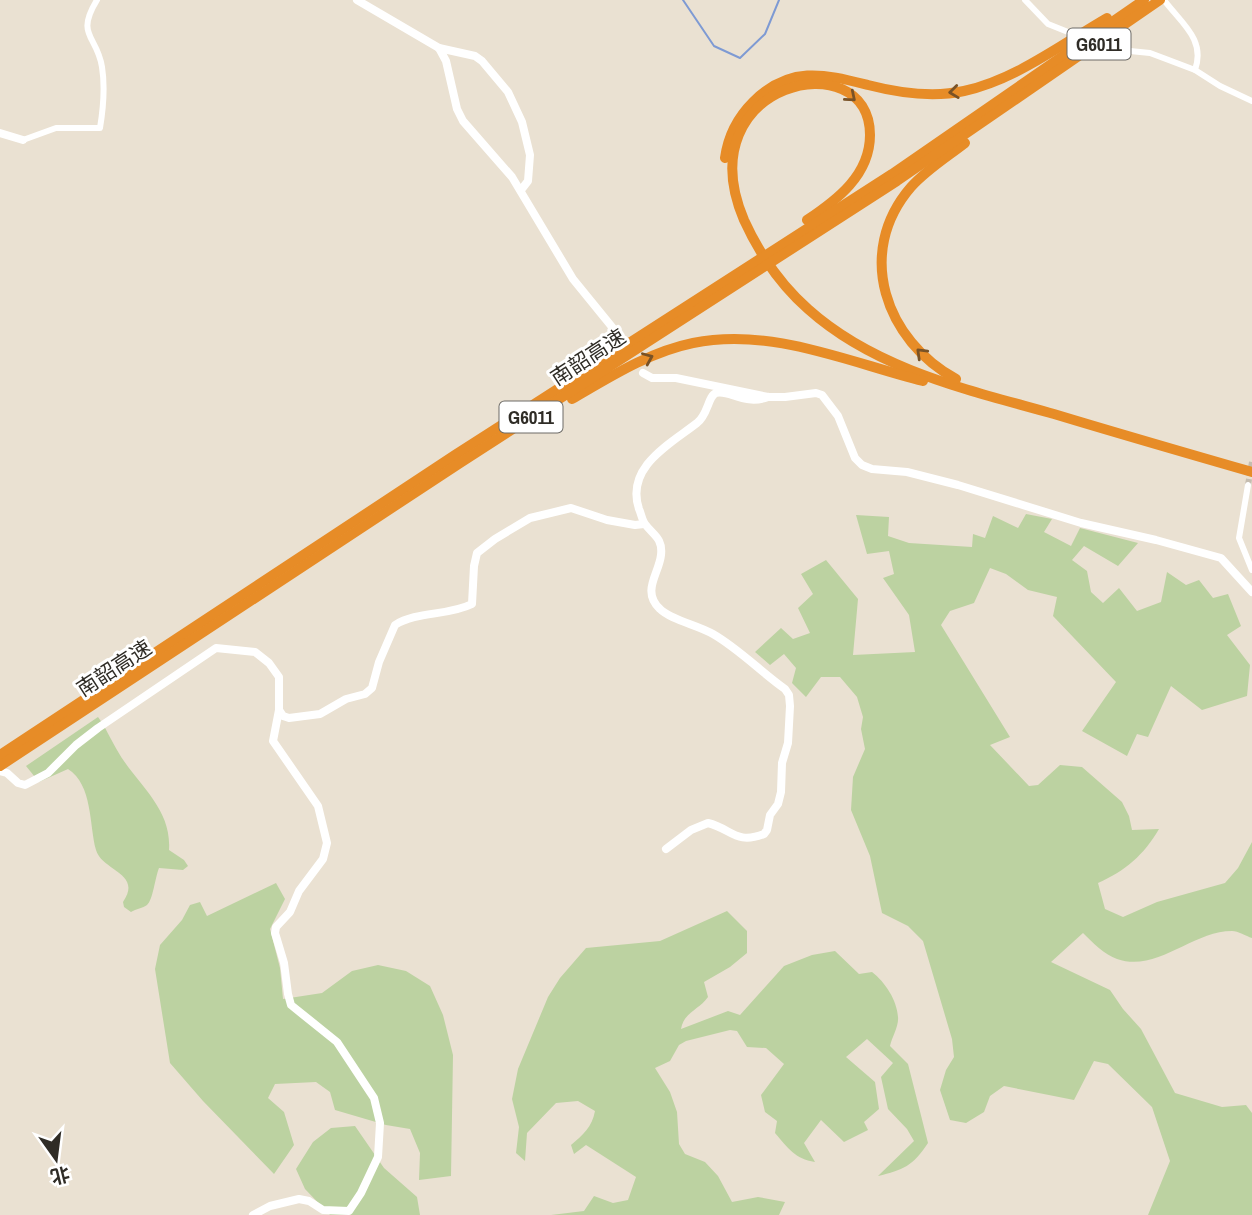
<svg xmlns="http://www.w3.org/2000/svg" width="1252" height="1215" font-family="'Archivo Narrow','Noto Sans SC',sans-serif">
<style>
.green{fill:#bcd2a1}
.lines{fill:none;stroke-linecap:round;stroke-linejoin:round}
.stream{stroke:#7e9ad3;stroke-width:2}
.street-tunnel{stroke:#c5bdb0;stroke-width:6;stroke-dasharray:6 3;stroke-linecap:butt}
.street{stroke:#fff;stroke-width:6}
.secondary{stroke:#fff;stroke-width:8}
.highway{stroke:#e78c27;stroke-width:10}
.oneway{stroke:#795226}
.labels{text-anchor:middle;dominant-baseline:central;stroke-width:6;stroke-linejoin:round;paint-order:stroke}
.shield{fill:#fff;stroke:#6d6b67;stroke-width:2}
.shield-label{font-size:19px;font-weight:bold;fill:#2f2c26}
.street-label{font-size:21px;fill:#2f2c26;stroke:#fff}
</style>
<rect width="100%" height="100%" fill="#eae1d2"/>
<!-- green -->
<g class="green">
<path d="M1026,514L1052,519L1044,532L1071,546L1080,528L1138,543L1118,566L1084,546L1072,560L1087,571L1091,592L1103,603L1119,588L1137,611L1161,602L1167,572L1186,585L1199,580L1213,598L1228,594L1241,626L1227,635L1250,665L1247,696L1202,710L1171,686L1148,737L1137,734L1127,756L1082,731L1116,682L1053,616L1057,597L1028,590L1006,574L990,568L974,603L950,611L941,625L1010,737L990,745L1029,786L1038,785L1060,765L1082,767L1122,802L1129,816L1132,830L1159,829C1144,855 1125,871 1098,883L1105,909L1123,917L1157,902L1225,883L1238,868L1252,842V938C1246,936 1238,931 1232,931C1192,931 1157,973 1117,959C1105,955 1092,942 1083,933L1051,962L1110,990L1123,1009L1141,1029L1175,1093L1222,1107L1246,1105L1252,1113V1215H1148L1170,1161L1152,1107L1108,1064L1094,1061L1074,1100L1004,1086L990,1096L984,1112L966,1123L950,1120L940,1090L946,1070L954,1057L952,1039L923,941L908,926L882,913L870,856L851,810L853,777L865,749L861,729L863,717L857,697L840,677H821L806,697L792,683L796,668L784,654L770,665L755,652L781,628L793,639L810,633L798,608L813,594L801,574L826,560L858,599L853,655L915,652L909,615L883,578L894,574L889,551L867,554L856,515L889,517L888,536L909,543L972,547L973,534L985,538L993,516L1018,528Z"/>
<path d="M98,717C106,728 110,738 117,750C136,784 172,807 169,850L184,860L188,866L183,870L159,868C155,878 153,900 147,905C143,908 136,909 131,912L124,907L123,902C143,873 102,871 96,850C89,825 93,785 68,769L39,782L26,766Z"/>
<path d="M276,883L285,899L270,929L280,968L283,999L322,993L352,971L378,965L406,971L430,986L443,1015L453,1055L451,1176L419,1180L420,1153L410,1129L386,1125L335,1110L330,1092L316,1082L275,1084L268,1098L284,1112L294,1145L274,1174L203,1101L170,1063L155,969L160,945L182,920L190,905L200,902L207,916Z"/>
<path d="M727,911L747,931V953L730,967L704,982L708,997C699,1010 684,1012 681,1029L728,1011L740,1015L784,966L812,955L835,951L859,974L872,972C885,982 897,1000 898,1017C899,1026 892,1037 890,1046L908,1064L928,1143C913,1166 903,1170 878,1176L914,1141L907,1129L888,1109L881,1077L893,1063L867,1039L846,1057L875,1082L879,1109L864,1122L868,1130L844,1142L821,1120L804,1143L815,1162C795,1159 788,1148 775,1133L777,1121L765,1112L761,1095L784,1064L766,1048L747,1047L737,1031L730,1030L686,1041L679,1045L670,1061L655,1068L670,1092L677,1112L679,1144L685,1154L705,1162L718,1176L732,1202L758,1197L785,1202L779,1215H551L584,1211L594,1196L613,1203L628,1200L636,1177L586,1145L574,1154L571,1145C583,1135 592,1127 595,1111L578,1101L556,1103L527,1133L525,1161L516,1153L519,1127L512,1099L518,1069L548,997L560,978L586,948L660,941Z"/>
<path d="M355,1126L384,1168L417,1197L420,1215H330L305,1189L296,1169L313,1142L331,1128Z"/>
</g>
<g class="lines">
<!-- stream -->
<path class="stream" d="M683,0L714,46L740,58L765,34L779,0"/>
<!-- street-tunnel -->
<path class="street-tunnel" d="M1248,485L1252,462"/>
<!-- street -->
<g class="street">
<path d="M1025,0L1048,24L1078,36"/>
<path d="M1164,0C1181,23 1206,39 1195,70"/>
<path d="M1099,43L1120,50L1150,53L1166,59L1195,70L1220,86L1252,101"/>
<path d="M23,140L56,128H100C103,110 105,86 102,67C97,35 75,36 97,0"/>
<path d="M1248,485L1239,538L1252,570"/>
</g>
<!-- secondary -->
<g class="secondary">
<path d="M357,0L439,48L446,61L457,109L463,121L512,177L573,279L621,338"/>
<path d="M439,48L475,56L482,61L508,92L522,122L530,155L528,181L521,190"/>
<path d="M0,133L23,140"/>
<path d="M643,373L652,378H676L768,397H785L816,393L822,395L838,416L855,458L862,465L872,469L907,472L958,485L1081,523L1156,540L1221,558L1252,592"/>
<path d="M0,771L7,773L18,783L25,785L48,773L76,745L98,728L216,648L255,652L269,663L279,677V710L283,716L289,718L320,714L346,699L365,694L372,688L379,662L395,625C417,611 448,616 472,604L474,566L477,553L495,539L530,518L571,508L607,520L635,525L644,524"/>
<path d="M666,849L691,830L708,823C732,829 736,845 764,834L767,830L770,815L778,804L781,792L782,763L788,743L790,706L789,695L785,689C761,672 739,649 713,634C698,625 671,620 660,609C641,591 659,574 661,555C663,538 653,535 645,524C642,520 641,513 639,509C625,467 670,444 697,423C708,415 708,396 716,393C729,389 744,406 768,397"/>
<path d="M253,1215L270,1206L299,1199L309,1201L323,1210L349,1211L361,1193L378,1157L380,1123L374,1098L337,1042L291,1005L288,994L284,963L275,933L276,927L290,912L299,891L323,859L327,843L318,806L273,741L279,710"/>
</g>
<!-- highway -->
<g class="highway">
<path d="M725,158C728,136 738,117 753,102C790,65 824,74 868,85C899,93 932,98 964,91C1015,80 1062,44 1107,18"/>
<path d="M807,220C837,200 870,175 870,135C870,41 685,81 744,220C759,253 781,285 808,309C876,370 969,390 1054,414C1120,434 1186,453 1252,472"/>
<path d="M956,379C886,341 854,253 911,187C926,170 947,157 965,143"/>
<path d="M572,399C610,377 649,352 693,343C771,327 848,362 923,381"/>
<path d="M0,755L455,455L892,174L1144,0"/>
<path d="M0,766L460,463L897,181L1160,0"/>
</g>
</g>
<!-- one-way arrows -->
<defs><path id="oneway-chevron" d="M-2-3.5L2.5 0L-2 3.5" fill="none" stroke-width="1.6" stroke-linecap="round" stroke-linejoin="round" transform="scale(1.75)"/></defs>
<g class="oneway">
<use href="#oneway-chevron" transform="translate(954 92) rotate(173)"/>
<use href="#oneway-chevron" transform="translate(851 97) rotate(40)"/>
<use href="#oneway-chevron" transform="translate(921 353) rotate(-136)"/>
<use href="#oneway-chevron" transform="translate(648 358) rotate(-23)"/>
</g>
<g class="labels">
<!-- shield labels -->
<g class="shield">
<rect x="1067.5" y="28.5" width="63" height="31" rx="5"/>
<rect x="499.5" y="401.5" width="63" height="31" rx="5"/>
</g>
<g class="shield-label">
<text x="1099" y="44">G6011</text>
<text x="531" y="417">G6011</text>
</g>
<!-- street labels -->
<g class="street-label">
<text transform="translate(588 357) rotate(-33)">南韶高速</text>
<text transform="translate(114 668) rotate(-33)">南韶高速</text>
</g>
</g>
<!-- north arrow -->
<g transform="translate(56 1159) rotate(166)" stroke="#ffffff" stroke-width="5" paint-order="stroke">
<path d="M0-5L12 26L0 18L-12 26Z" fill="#2f2c26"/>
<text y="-10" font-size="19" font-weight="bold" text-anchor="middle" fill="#2f2c26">北</text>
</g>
</svg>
